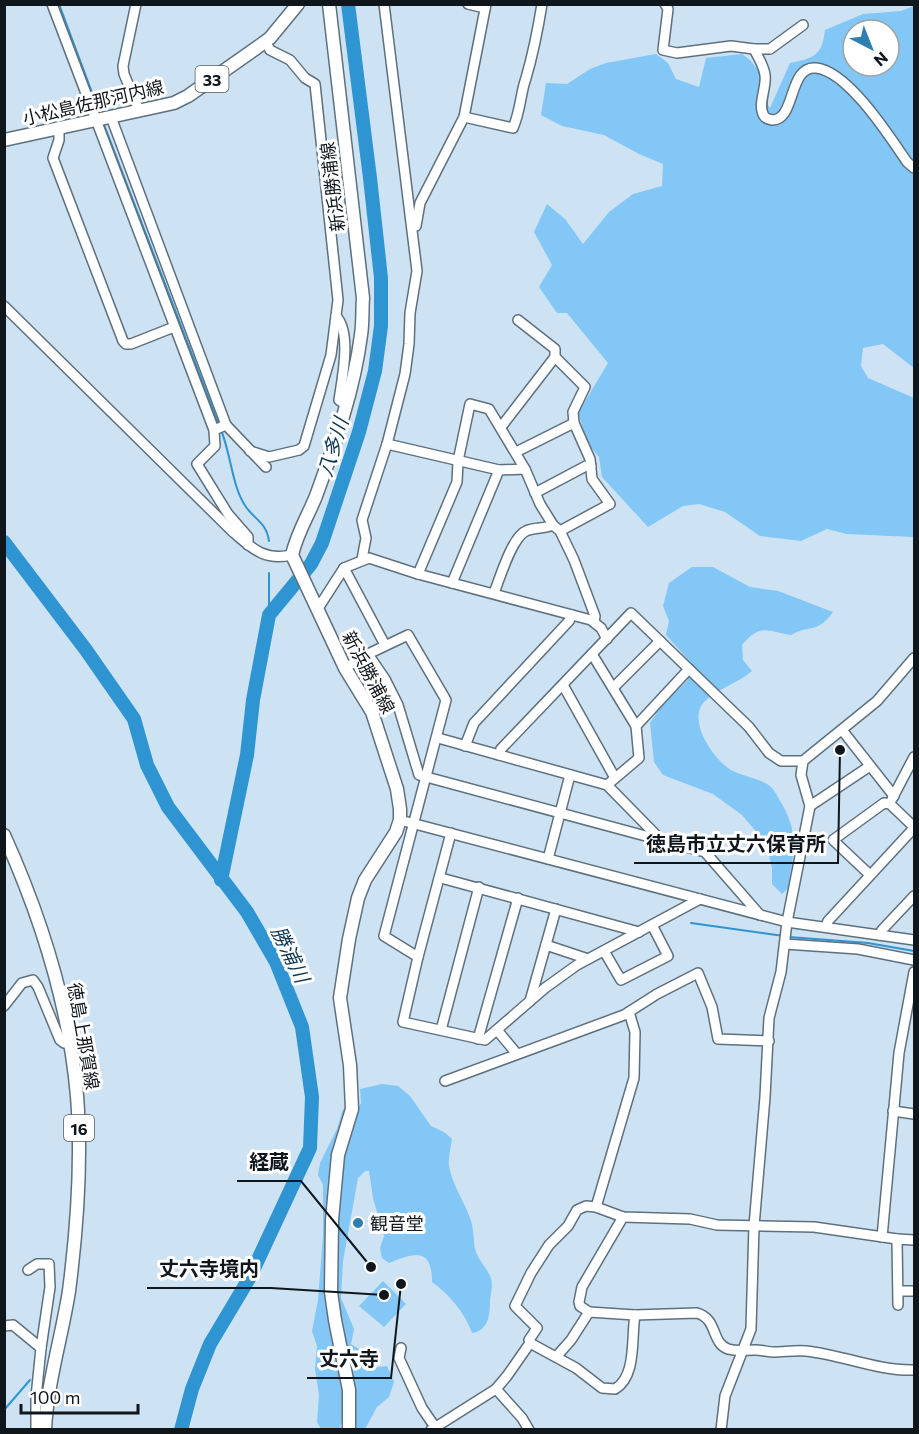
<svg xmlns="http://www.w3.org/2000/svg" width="919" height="1434" font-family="Commissioner,'Noto Sans JP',sans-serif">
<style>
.green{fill:#83c7f6;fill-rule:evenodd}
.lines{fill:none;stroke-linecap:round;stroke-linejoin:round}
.stream{stroke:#2e95d2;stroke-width:2}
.river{stroke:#2e95d2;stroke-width:14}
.minor-casing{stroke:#5e707e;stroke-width:12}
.major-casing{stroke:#5e707e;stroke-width:15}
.minor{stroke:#fff;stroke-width:9}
.major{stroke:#fff;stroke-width:12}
.poi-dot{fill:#2f7eb0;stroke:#fff;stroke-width:2}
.labels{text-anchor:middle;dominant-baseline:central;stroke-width:6;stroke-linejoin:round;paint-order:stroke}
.shield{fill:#fff;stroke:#575c60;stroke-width:1.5}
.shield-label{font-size:16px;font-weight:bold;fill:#0f161c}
.street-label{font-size:18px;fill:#0f161c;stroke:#fff}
.poi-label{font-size:18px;fill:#0f161c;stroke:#fff;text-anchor:start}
.water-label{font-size:20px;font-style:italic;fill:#0e3851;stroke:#fff}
.leader{fill:none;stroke:#0f161c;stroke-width:2}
.callout-dot{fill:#0f161c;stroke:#fff;stroke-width:2}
.callout-label{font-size:20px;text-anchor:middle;font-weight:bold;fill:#0f161c;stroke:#fff;stroke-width:6;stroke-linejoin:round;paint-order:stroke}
</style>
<rect width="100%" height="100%" fill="#cde2f2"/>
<!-- green -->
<g class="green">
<path d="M914,6V368L883,344L863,348L861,366L868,378L914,398V535L913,537L847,534L827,529L801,541L760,536L725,512L699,504L683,506L648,527L602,477L599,457L588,444L578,413L608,363L567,313H557L539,287L552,265L534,232L547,204L565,219L583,244L609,212L633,194L662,186L663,164L639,154L604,135L562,126L541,115L546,83L567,84L590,69L606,63L656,54L668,63L676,79L699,87L706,58L742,54L750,60L762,75L758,90L770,108L790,63C814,58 822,56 825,30L863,14L901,11ZM853,30H889V66H853Z"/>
<path d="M692,567H713L750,587L778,591L833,612C818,634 810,624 791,635C767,631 760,623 742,645L743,660L752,671C738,683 719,688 705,701C686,719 713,759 731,770C743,777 762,778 772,788C776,792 779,800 782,804C800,836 793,854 788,888L782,894L772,884V868L766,843L742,815L713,794L663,775L654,762L650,723L662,705L687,681L695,667L666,635L669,621L663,606L669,583Z"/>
<path d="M382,1084L398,1086L410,1096L431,1126L444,1132L452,1139C451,1147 448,1158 449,1166C452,1184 464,1201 470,1218C474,1228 473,1239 475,1249C478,1260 487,1268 491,1278C493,1286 491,1292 490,1300C490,1313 489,1331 472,1333C465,1313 449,1294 432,1282C432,1246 413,1253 389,1263L382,1258L380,1248L384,1236L373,1198L369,1171H365L358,1178L343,1261L341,1298L354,1329L351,1344L369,1355L367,1364L372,1368L387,1366L394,1382L389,1397L377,1407L365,1429H356V1419L345,1416L340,1426L341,1429H321L317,1422L319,1395L315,1369L317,1346L312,1331L318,1300L323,1236V1185L318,1175L320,1163L337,1129L343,1109L355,1115L361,1103L360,1089Z"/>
<path d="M383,1281L406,1304L384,1327L359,1306Z"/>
</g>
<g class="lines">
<!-- stream -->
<g class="stream">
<path d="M59,4L100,114"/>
<path d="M103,122L219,425"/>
<path d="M221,430C231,454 232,487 246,507C256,521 266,522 269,541"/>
<path d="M269,573V615"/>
<path d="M691,923L784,936"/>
<path d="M789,937L868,943L914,951"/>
<path d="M4,1410L30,1380"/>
<path d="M423,1417L429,1428"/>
</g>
<!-- river -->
<g class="river">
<path d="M4,542L86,650L134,719L147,765L168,807L247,912L276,962L302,1027L312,1097L310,1148L250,1277L210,1344L192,1389L181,1430"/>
<path d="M221,880L247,755L253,700L269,615L311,564L322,543L359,432L375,371L381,326V278L370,178L348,4"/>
</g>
<!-- minor casing -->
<g class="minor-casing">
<g id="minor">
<path d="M52,4L214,430"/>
<path d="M136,4L123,66L124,74L139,110"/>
<path d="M468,4L485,8"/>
<path d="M665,4L668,9L663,50L677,53L731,46L754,49H770L803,25"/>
<path d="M754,49C758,57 764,66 765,75C767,87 757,105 764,116C766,119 769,119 772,120C796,121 788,65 816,68C848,71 890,137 907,162L914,168"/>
<path d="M111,117L226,425"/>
<path d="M464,117L513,128C521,109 520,95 526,78C533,54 538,29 542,4"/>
<path d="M59,128V140L53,158L123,341L126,344H131L174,327"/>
<path d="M416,226L420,203L464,117L486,4"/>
<path d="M4,306L233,532C253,549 264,561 292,555"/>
<path d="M336,316C352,333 342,379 339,400L346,405"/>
<path d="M518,320L555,349V357"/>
<path d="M501,427L555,357L585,387L573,412L574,423"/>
<path d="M387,444L499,470L525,469L540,504L553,525L560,531L574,560L595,616L594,622"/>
<path d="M250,451L269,457L299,450L304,446L331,355L338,300L315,84L305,78L290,60L270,50L265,41"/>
<path d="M516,452L574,423L590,459L592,479L610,504L560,531"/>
<path d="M535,493L586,466H591"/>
<path d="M248,545V537L228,514L197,464L215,446L214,430L226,425L266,467"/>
<path d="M362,559L366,538L362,520L387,444L405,374L409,344L410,313L417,271L384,4"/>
<path d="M344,568L385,645"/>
<path d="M418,574L457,482L458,461L470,404L489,409L525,469"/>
<path d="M452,583L499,470"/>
<path d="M494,593C500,578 512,537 526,531C535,527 545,529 553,525"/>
<path d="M317,610L344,568L369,558L418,574L591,620L601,628L607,639"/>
<path d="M368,654L385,679L398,705L419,775L705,852L760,915"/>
<path d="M592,654L636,726"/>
<path d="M345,668L368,654L408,635L446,700L384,936L418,957"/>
<path d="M563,685L615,778"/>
<path d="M613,688L660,641"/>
<path d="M842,730L894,796"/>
<path d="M438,738L607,785L659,838"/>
<path d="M465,746L474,723L569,621L572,615"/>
<path d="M499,755L501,749L631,613L749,727L769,753L781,761H803"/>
<path d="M607,785L639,758L636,726L689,669"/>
<path d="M892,799L914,757"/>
<path d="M810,806L870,766"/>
<path d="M400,820L787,922L914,940"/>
<path d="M451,833L418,957L403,1022L485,1040L545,988L577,965L700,899"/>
<path d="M548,859L570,775"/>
<path d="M870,875L833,840L884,803L890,804L914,827"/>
<path d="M441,878L639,932"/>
<path d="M826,927L828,921L914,828"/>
<path d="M880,935L882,930L914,896"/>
<path d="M785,944L858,949L914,960"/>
<path d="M546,945L588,959"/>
<path d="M604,951L621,980L668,956L652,925"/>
<path d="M530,1001L556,909"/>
<path d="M4,1006L22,983L33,980L38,987L60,1040L64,1043H69"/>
<path d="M441,1030L479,887"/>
<path d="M497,1030L517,1054"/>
<path d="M478,1039L518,898"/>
<path d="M445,1081L624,1015L657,994L698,973L712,1007L718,1039L769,1041"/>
<path d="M893,1111L914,1114"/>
<path d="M596,1207L634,1078L635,1032L629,1012"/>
<path d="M882,1237L899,1053L914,972"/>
<path d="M28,1270L37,1264H49L50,1287L41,1348"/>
<path d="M899,1291H914"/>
<path d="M898,1305L897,1239L914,1240"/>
<path d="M589,1312L580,1306L579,1302L582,1287L623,1217"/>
<path d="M4,1326L13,1325L41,1348L36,1397V1430"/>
<path d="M530,1343L529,1340L537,1328L515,1306L531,1273L549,1245L568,1226L577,1210L586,1206L596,1207L623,1217L690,1219L717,1225L814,1227L897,1239"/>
<path d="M401,1348L399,1358L422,1408L435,1427"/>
<path d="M556,1357L571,1340L589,1312L635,1315L697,1313C718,1319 711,1343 728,1349C738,1352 745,1350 755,1350C762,1350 768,1352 774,1352C784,1352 795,1350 806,1351C843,1355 877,1371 914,1370"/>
<path d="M496,1389L522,1418L529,1430"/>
<path d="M431,1430L496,1389L507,1376L530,1343L576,1368L602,1388L615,1389C637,1376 631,1338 635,1315"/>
<path d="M721,1430L725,1396L751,1329L754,1226L765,1097L769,1018L781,972L787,922L810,806L801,775L803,761L877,701L914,658"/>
</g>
</g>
<!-- major casing -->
<g class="major-casing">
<g id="major">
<path d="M329,4L363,298C362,310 363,323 361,335C354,390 335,444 316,496C308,516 297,533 292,555L345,668L372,712L397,789L400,809V820L396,832L365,880L358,898L349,939L340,998L350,1065L352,1109L338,1155L332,1220L331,1292L335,1320L349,1390V1430"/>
<path d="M4,140L174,103L188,96L255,49L270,38L298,4"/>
<path d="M4,835C41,917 69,1005 77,1096C82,1159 77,1229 69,1291C62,1336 47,1384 45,1430"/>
</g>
</g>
<!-- minor -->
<use href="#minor" class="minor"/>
<!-- major -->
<use href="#major" class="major"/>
</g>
<!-- markers -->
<circle class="poi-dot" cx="358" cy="1223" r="6"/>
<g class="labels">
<!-- shield labels -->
<g class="shield">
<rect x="195.5" y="66" width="33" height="26" rx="4.5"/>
<rect x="64" y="1115" width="30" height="26" rx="4.5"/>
</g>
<g class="shield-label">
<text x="212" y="79">33</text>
<text x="79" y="1128">16</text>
</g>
<!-- street labels -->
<g class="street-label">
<text transform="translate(93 102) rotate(-13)">小松島佐那河内線</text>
<text transform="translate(332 187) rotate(-97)">新浜勝浦線</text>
<text transform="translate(369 672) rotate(62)">新浜勝浦線</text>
<text transform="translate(84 1036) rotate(80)">徳島上那賀線</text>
</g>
<!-- poi labels -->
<g class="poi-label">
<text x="370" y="1223">観音堂</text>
</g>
<!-- water labels -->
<g class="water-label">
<text transform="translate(332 447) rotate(-73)">八多川</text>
<text transform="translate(291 954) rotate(64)">勝浦川</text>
</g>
</g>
<!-- callouts -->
<path class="leader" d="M840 750L838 863H634M371 1267L301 1181H237M384 1295L271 1288H147M401 1284L391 1378H307"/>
<g class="callout-dot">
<circle cx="840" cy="750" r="6"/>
<circle cx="371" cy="1267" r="6"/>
<circle cx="384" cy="1295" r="6"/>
<circle cx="401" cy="1284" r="6"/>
</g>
<g class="callout-label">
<text x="736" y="851">徳島市立丈六保育所</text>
<text x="269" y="1169">経蔵</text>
<text x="209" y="1276">丈六寺境内</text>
<text x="349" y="1366">丈六寺</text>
</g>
<!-- border -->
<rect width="919" height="1434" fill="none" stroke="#0f161c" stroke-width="12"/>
<!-- north arrow -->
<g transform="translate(871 48) rotate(138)"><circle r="28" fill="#ffffff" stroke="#9fa2a4" stroke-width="1.5"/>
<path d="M0-4.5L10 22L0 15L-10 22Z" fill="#2f7eb0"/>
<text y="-9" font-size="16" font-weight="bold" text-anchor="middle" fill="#0f161c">N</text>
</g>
<!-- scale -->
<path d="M21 1404v9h117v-9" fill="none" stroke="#0f161c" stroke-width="3"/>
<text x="30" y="1404" font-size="18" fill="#0f161c" stroke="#ffffff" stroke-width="4.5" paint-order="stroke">100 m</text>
</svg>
